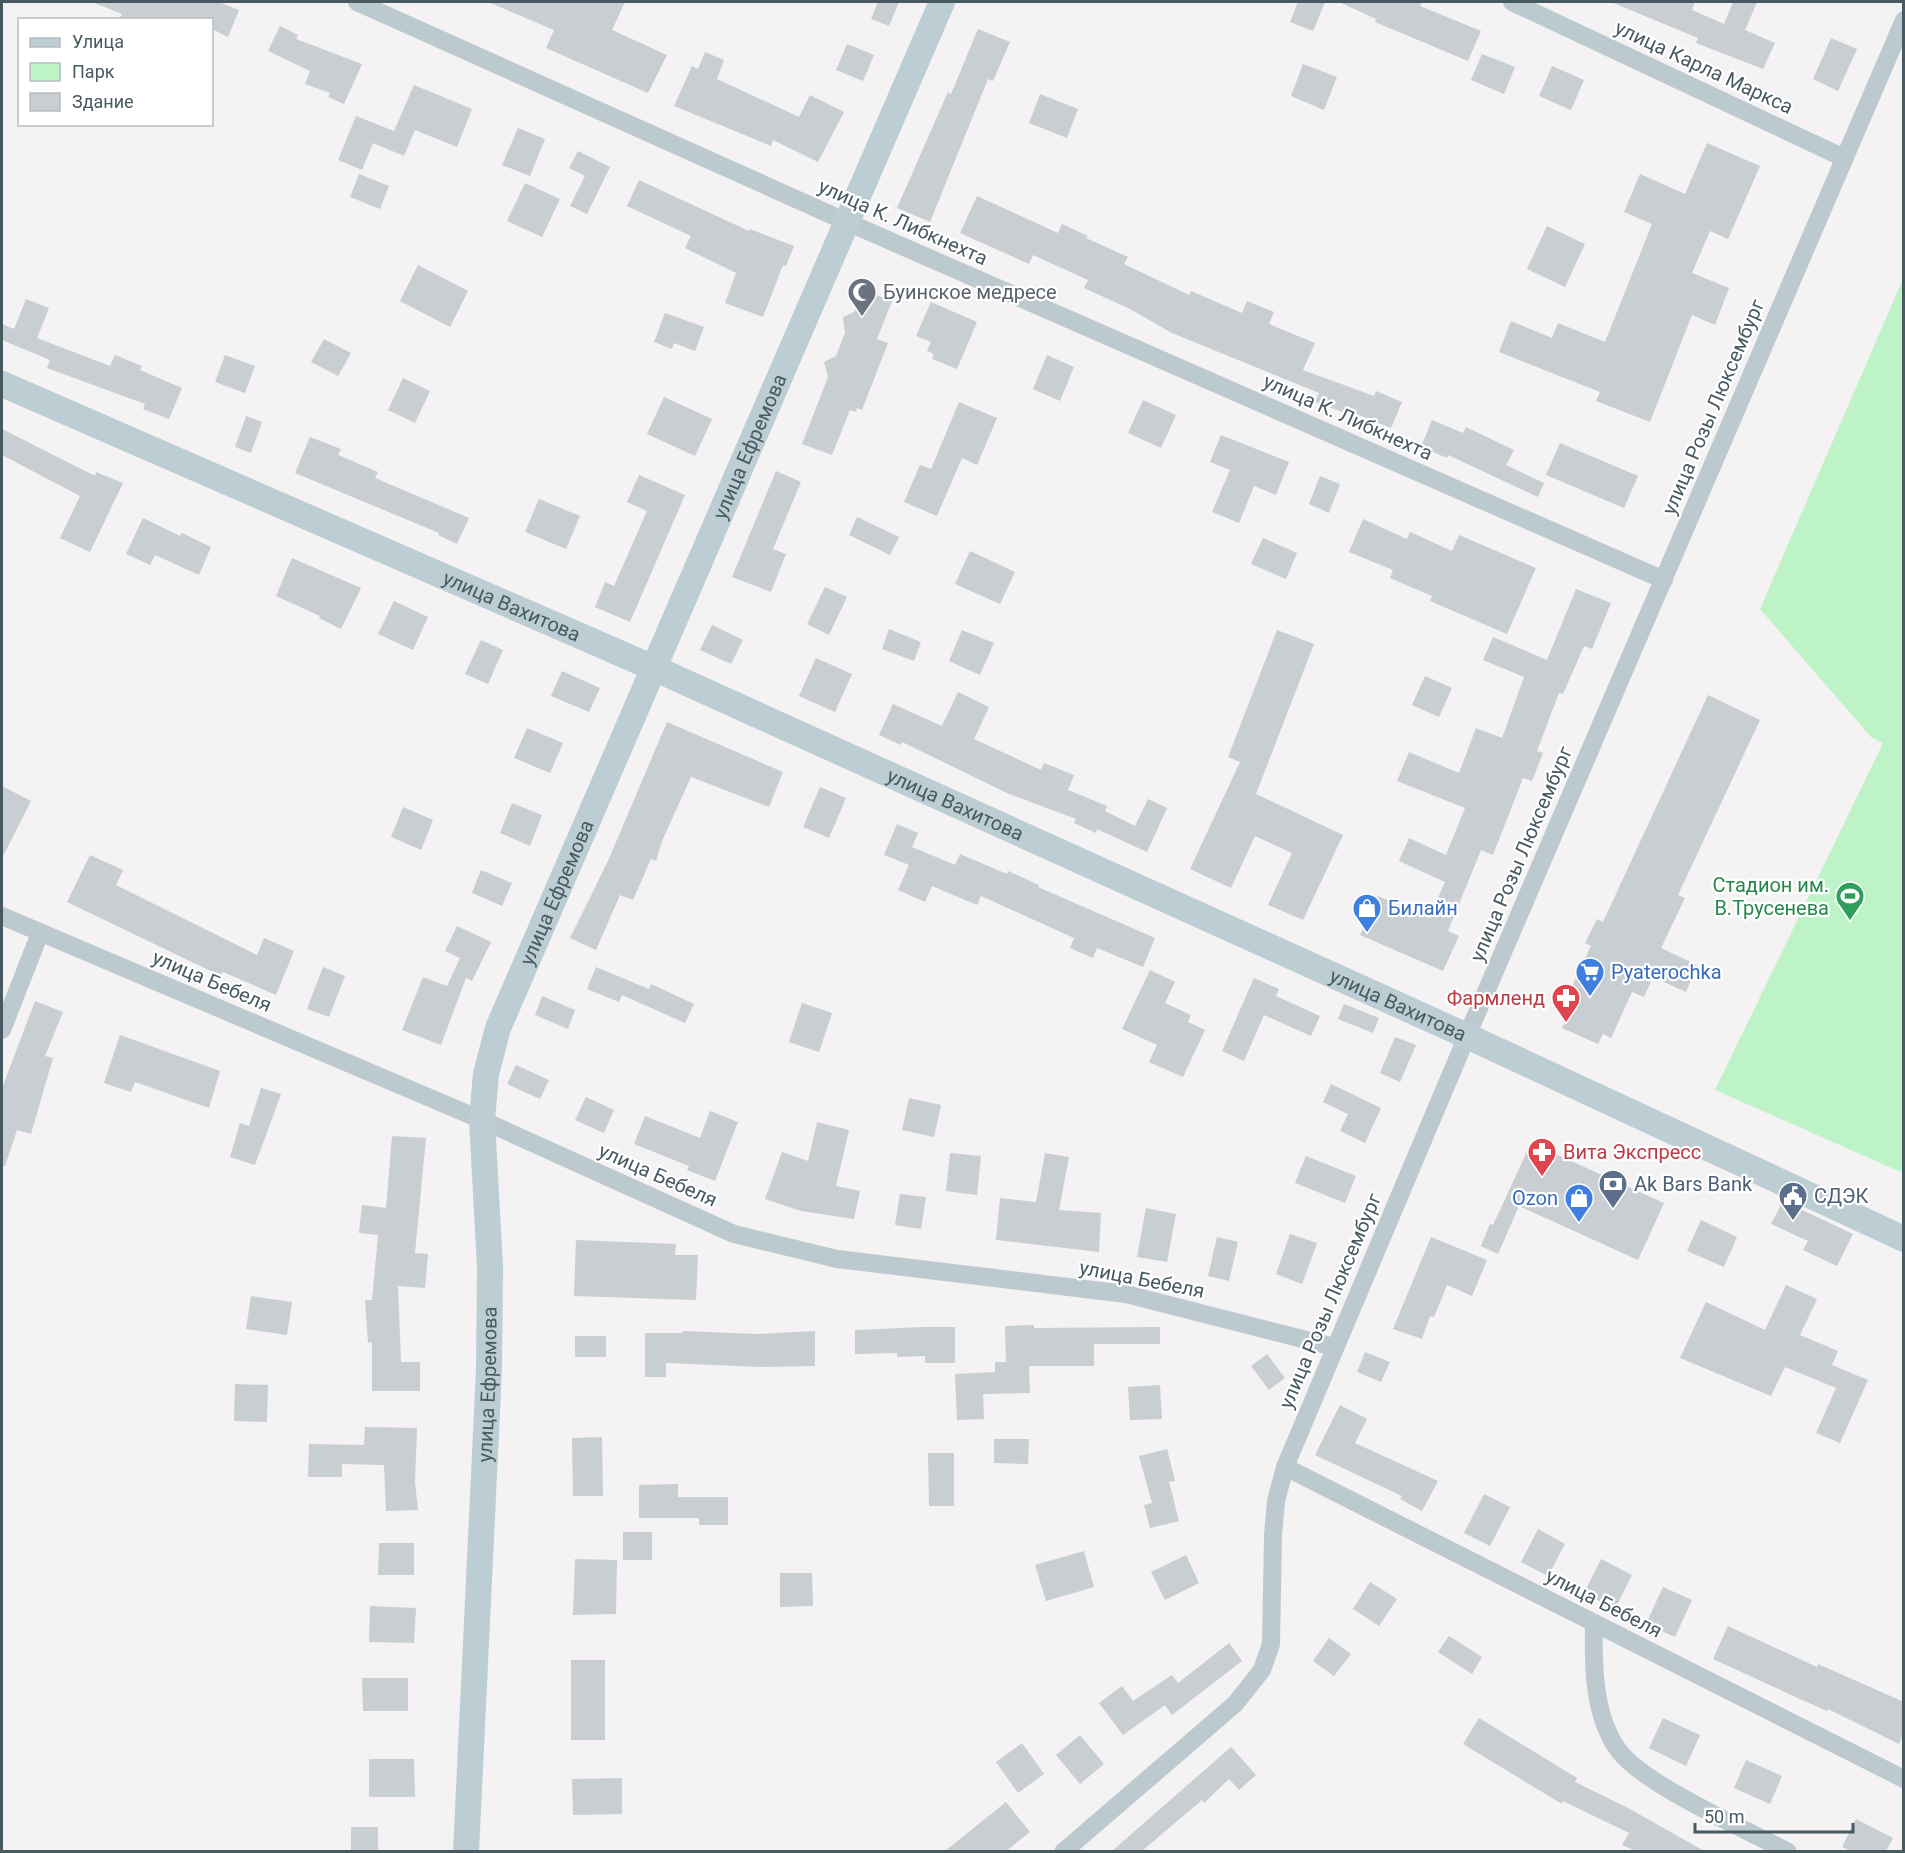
<svg xmlns="http://www.w3.org/2000/svg" width="1905" height="1853" font-family="Roboto,sans-serif">
<style>
.green{fill:#bef3c8}
.building{fill:#c8ced2}
.lines{fill:none;stroke-linecap:round;stroke-linejoin:round}
.street{stroke:#bccacf;stroke-width:18}
.secondary{stroke:#bccdd4;stroke-width:26}
.labels{text-anchor:middle;dominant-baseline:central;stroke-width:4.5;stroke-linejoin:round;paint-order:stroke}
.street-label{font-size:20px;fill:#485a61;stroke:#fff}
.worship-label{font-size:20px;fill:#5b616d;stroke:#fff;text-anchor:start}
.leisure-label{font-size:20px;fill:#27864d;stroke:#fff;text-anchor:end}
.shop-label{font-size:20px;fill:#366cbe;stroke:#fff;text-anchor:start}
.health-label{font-size:20px;fill:#be3a42;stroke:#fff;text-anchor:end}
.service-label{font-size:20px;fill:#4e5e75;stroke:#fff;text-anchor:start}
</style>
<rect width="100%" height="100%" fill="#f4f2f2"/>
<!-- green -->
<path class="green" d="M1903,279V1173L1715,1090L1883,743L1871,737L1760,609Z"/>
<!-- building -->
<g class="building">
<path d="M92,2H219L239,10L228,37L212,29V20H119L122,14Z"/>
<path d="M488,2H625L612,30L667,55L648,93L546,48L554,30Z"/>
<path d="M878,2H899L889,26L871,19Z"/>
<path d="M1298,2H1325L1313,31L1290,22Z"/>
<path d="M1339,2H1422L1420,6L1481,31L1468,61L1375,22L1376,19Z"/>
<path d="M1611,2H1695L1692,10L1724,24L1733,2H1757L1745,30L1775,43L1763,69L1696,43L1698,38Z"/>
<path d="M280,26L298,35L296,39L362,64L344,104L328,97L330,93L305,84L310,71L268,51Z"/>
<path d="M978,29L1010,42L993,81L988,79L930,222L897,208L948,92L951,94Z"/>
<path d="M1831,38L1857,49L1838,91L1813,79Z"/>
<path d="M847,44L874,55L863,81L836,70Z"/>
<path d="M705,52L724,60L717,79L799,117L810,95L844,112L818,162L773,140L771,146L674,106L692,66L698,69Z"/>
<path d="M1482,54L1515,67L1504,94L1471,80Z"/>
<path d="M1303,64L1337,77L1324,110L1291,96Z"/>
<path d="M1552,66L1584,80L1571,110L1539,96Z"/>
<path d="M414,85L472,109L457,147L415,130L404,156L373,143L362,170L338,160L356,116L394,131Z"/>
<path d="M1040,94L1078,109L1067,138L1029,123Z"/>
<path d="M518,128L545,139L530,176L502,165Z"/>
<path d="M1707,143L1760,166L1728,239L1710,231L1692,273L1729,288L1715,325L1692,315L1650,422L1596,401L1600,392L1499,352L1511,321L1552,338L1558,323L1605,342L1652,224L1624,212L1640,174L1685,194Z"/>
<path d="M578,151L610,167L587,214L570,206L585,176L569,168Z"/>
<path d="M359,174L389,186L380,209L350,197Z"/>
<path d="M639,180L749,231L750,229L794,246L786,266L783,265L763,317L725,303L736,273L685,248L691,236L627,206Z"/>
<path d="M525,183L560,199L542,237L507,221Z"/>
<path d="M977,196L1058,233L1062,224L1088,236L1086,238L1128,257L1124,264L1189,295L1191,291L1242,313L1247,301L1274,312L1269,324L1315,343L1303,370L1374,396L1376,391L1402,402L1391,428L1349,411L1348,414L1315,402L1319,393L1172,333L1130,309L1084,288L1088,280L1033,255L1029,264L960,233Z"/>
<path d="M1547,226L1585,244L1565,287L1527,269Z"/>
<path d="M418,265L468,291L450,327L400,301Z"/>
<path d="M863,290L892,301L877,339L888,343L862,410L857,408L856,412L850,410L832,455L802,444L828,377L824,362L836,356L845,333L843,317L854,312Z"/>
<path d="M26,299L49,308L37,338L110,366L115,355L142,366L140,370L182,388L169,419L143,409L145,404L47,368L50,360L2,340V324L14,329Z"/>
<path d="M931,302L977,322L957,369L932,359L934,354L927,351L931,342L916,336Z"/>
<path d="M665,313L704,327L695,351L674,343L672,349L654,342Z"/>
<path d="M324,339L351,353L338,376L311,362Z"/>
<path d="M225,355L255,366L245,393L215,382Z"/>
<path d="M1047,355L1074,367L1060,401L1033,389Z"/>
<path d="M403,378L430,391L415,423L388,410Z"/>
<path d="M664,397L712,419L695,456L647,434Z"/>
<path d="M1143,400L1176,415L1161,448L1128,433Z"/>
<path d="M959,402L997,418L977,465L962,458L937,516L904,502L920,465L931,469Z"/>
<path d="M246,416L262,422L251,453L235,447Z"/>
<path d="M1432,420L1463,433L1466,427L1514,450L1506,465L1544,483L1538,497L1448,455L1447,458L1421,447Z"/>
<path d="M2,429L95,476L96,472L123,483L90,552L60,538L80,496L2,455Z"/>
<path d="M1221,435L1289,462L1276,495L1254,486L1239,523L1212,512L1230,470L1210,462Z"/>
<path d="M310,437L341,449L338,455L378,472L375,478L469,518L457,544L438,535L439,533L295,473Z"/>
<path d="M1560,443L1638,476L1624,508L1546,475Z"/>
<path d="M776,471L801,482L773,549L786,554L771,592L732,577Z"/>
<path d="M639,475L685,495L630,622L595,607L605,582L614,586L647,511L627,502Z"/>
<path d="M1320,476L1340,484L1329,513L1309,504Z"/>
<path d="M539,499L580,516L566,549L525,532Z"/>
<path d="M857,517L899,537L890,555L849,535Z"/>
<path d="M143,518L180,536L182,533L211,547L199,575L155,555L150,565L126,554Z"/>
<path d="M1363,519L1407,539L1410,532L1452,551L1459,535L1536,568L1507,634L1430,601L1432,596L1390,578L1393,570L1349,552Z"/>
<path d="M1263,538L1297,553L1286,579L1251,564Z"/>
<path d="M970,551L1015,572L1000,604L955,584Z"/>
<path d="M292,558L361,588L341,629L319,618L320,616L276,596Z"/>
<path d="M825,587L847,597L829,635L807,624Z"/>
<path d="M1576,589L1611,603L1592,649L1584,646L1563,694L1559,693L1537,751L1543,753L1532,781L1523,778L1493,855L1481,850L1448,931L1459,936L1443,971L1360,935L1378,896L1429,918L1445,882L1399,861L1409,838L1446,855L1465,808L1397,781L1409,752L1459,773L1476,728L1502,738L1524,677L1483,660L1493,637L1547,660Z"/>
<path d="M394,601L428,617L413,650L378,634Z"/>
<path d="M712,625L743,640L731,664L700,650Z"/>
<path d="M889,629L921,642L914,661L882,649Z"/>
<path d="M962,630L994,643L980,675L949,661Z"/>
<path d="M1277,630L1314,644L1256,794L1343,835L1303,920L1268,905L1292,853L1255,836L1231,888L1190,869L1240,762L1228,757Z"/>
<path d="M481,640L503,650L488,684L465,674Z"/>
<path d="M816,658L852,674L835,712L799,696Z"/>
<path d="M562,671L600,688L589,712L551,696Z"/>
<path d="M1425,676L1452,688L1439,717L1412,705Z"/>
<path d="M958,692L989,707L974,739L1041,770L1044,763L1074,775L1068,790L1107,806L1105,811L1135,826L1148,799L1167,808L1147,852L1097,829L1096,833L1074,823L1076,819L1007,793L902,742L901,745L879,735L893,704L942,726Z"/>
<path d="M1708,695L1760,720L1678,895L1685,898L1661,948L1697,965L1686,992L1653,977L1644,997L1632,992L1611,1038L1603,1034L1598,1044L1562,1028L1567,1018L1559,1014L1591,946L1585,943L1597,919L1603,922Z"/>
<path d="M667,722L783,772L769,807L691,777L662,841L656,861L651,859L633,900L620,895L596,950L570,938L608,861Z"/>
<path d="M527,728L563,743L550,773L514,758Z"/>
<path d="M2,786L31,801L2,858Z"/>
<path d="M820,787L846,798L829,838L803,827Z"/>
<path d="M512,803L542,815L530,846L500,833Z"/>
<path d="M403,807L433,820L421,850L391,837Z"/>
<path d="M897,824L918,833L912,847L955,865L960,854L1007,874L1008,871L1039,885L1038,887L1155,938L1143,967L1097,948L1093,958L1070,948L1074,938L981,896L977,905L932,886L925,902L898,890L909,865L884,855Z"/>
<path d="M90,855L123,870L116,885L257,955L264,938L294,951L276,995L223,972L221,976L67,902Z"/>
<path d="M481,870L512,883L502,906L472,893Z"/>
<path d="M457,926L491,942L472,981L466,978L441,1045L402,1030L423,977L447,986L460,958L445,951Z"/>
<path d="M323,967L345,976L329,1017L307,1009Z"/>
<path d="M596,967L649,989L651,984L694,1004L685,1023L622,995L619,1002L587,989Z"/>
<path d="M1150,970L1175,982L1165,1003L1191,1015L1188,1022L1205,1030L1183,1077L1149,1062L1157,1045L1122,1029Z"/>
<path d="M1254,978L1279,989L1276,996L1320,1016L1311,1036L1264,1015L1244,1061L1222,1051Z"/>
<path d="M542,996L575,1010L568,1029L535,1015Z"/>
<path d="M35,1001L63,1012L45,1056L53,1058L31,1134L17,1130L5,1166H2V1088Z"/>
<path d="M802,1003L832,1013L819,1052L789,1042Z"/>
<path d="M1344,1004L1379,1018L1373,1033L1338,1019Z"/>
<path d="M120,1035L220,1071L209,1108L135,1082L131,1092L104,1083Z"/>
<path d="M1395,1037L1416,1045L1400,1082L1380,1073Z"/>
<path d="M516,1065L549,1080L540,1099L507,1084Z"/>
<path d="M1331,1084L1381,1108L1365,1143L1340,1131L1348,1114L1323,1102Z"/>
<path d="M261,1088L281,1094L255,1165L230,1157L240,1123L249,1126Z"/>
<path d="M586,1097L614,1110L604,1133L575,1120Z"/>
<path d="M909,1098L941,1105L934,1137L902,1130Z"/>
<path d="M710,1111L738,1122L715,1181L687,1170L689,1166L634,1144L645,1116L700,1138Z"/>
<path d="M817,1122L849,1130L836,1186L860,1191L854,1219L801,1211L765,1199L782,1152L808,1161Z"/>
<path d="M392,1136L426,1138L415,1253L428,1254L425,1288L398,1286L401,1362H420V1391H372V1342L368,1343L365,1300H372L378,1235L359,1233L362,1205L386,1208Z"/>
<path d="M1531,1143L1664,1203L1638,1260L1519,1206L1498,1254L1481,1246L1490,1224L1493,1225Z"/>
<path d="M950,1153L981,1156L977,1195L946,1191Z"/>
<path d="M1045,1153L1069,1157L1059,1210L1101,1213L1099,1252L996,1240L1000,1198L1036,1202Z"/>
<path d="M1306,1156L1356,1176L1345,1203L1295,1183Z"/>
<path d="M900,1194L926,1197L921,1229L895,1225Z"/>
<path d="M1783,1201L1853,1234L1837,1266L1803,1250L1808,1241L1771,1224Z"/>
<path d="M1146,1208L1176,1214L1167,1262L1137,1257Z"/>
<path d="M1701,1220L1737,1237L1724,1267L1687,1251Z"/>
<path d="M1290,1234L1317,1243L1302,1284L1276,1274Z"/>
<path d="M1217,1237L1238,1242L1229,1281L1208,1276Z"/>
<path d="M1431,1237L1487,1260L1472,1296L1447,1285L1434,1317L1430,1316L1422,1339L1393,1329Z"/>
<path d="M576,1240L676,1244L675,1255H698L696,1300L574,1296Z"/>
<path d="M1786,1285L1817,1299L1800,1335L1838,1351L1832,1365L1868,1380L1840,1443L1816,1433L1836,1388L1785,1367L1771,1396L1680,1358L1706,1302L1765,1330Z"/>
<path d="M251,1296L292,1302L287,1335L246,1329Z"/>
<path d="M1034,1325V1328L1160,1327V1344H1094V1366H1029L1030,1393L983,1394L984,1419L957,1420L955,1374L995,1372V1362H1006L1005,1326Z"/>
<path d="M924,1327H955V1363H925V1356L897,1357V1353L855,1354V1330Z"/>
<path d="M682,1331L758,1334L815,1331V1366L760,1367L666,1363V1377H645V1333H682Z"/>
<rect x="575" y="1336" width="31" height="21"/>
<path d="M1365,1352L1390,1362L1381,1382L1357,1372Z"/>
<path d="M1267,1354L1285,1378L1269,1390L1251,1366Z"/>
<path d="M235,1384L268,1385L267,1422L234,1421Z"/>
<path d="M1160,1385L1162,1419L1130,1420L1128,1387Z"/>
<path d="M1340,1405L1367,1419L1355,1443L1438,1481L1422,1511L1400,1499L1402,1496L1315,1455Z"/>
<path d="M365,1427L417,1428L415,1482L418,1510L386,1511L384,1465L342,1464V1477H308L309,1444L364,1445Z"/>
<path d="M602,1437L603,1496H573L572,1438Z"/>
<path d="M994,1439H1029L1028,1464L994,1463Z"/>
<path d="M1167,1449L1175,1481L1169,1482L1179,1521L1150,1528L1144,1505L1152,1503L1139,1456Z"/>
<path d="M928,1453H954V1506H929Z"/>
<path d="M678,1484V1497H728V1525H699V1518H639V1485Z"/>
<path d="M1484,1494L1510,1507L1490,1546L1464,1533Z"/>
<path d="M1538,1529L1565,1544L1548,1576L1521,1562Z"/>
<rect x="623" y="1532" width="29" height="28"/>
<path d="M379,1543H414V1575H378Z"/>
<path d="M1084,1551L1094,1587L1046,1601L1035,1565Z"/>
<path d="M1186,1555L1199,1583L1165,1600L1151,1572Z"/>
<path d="M575,1559L617,1560L616,1614L573,1615Z"/>
<path d="M1601,1559L1632,1575L1615,1609L1584,1593Z"/>
<path d="M780,1573H812L813,1606L780,1607Z"/>
<path d="M1370,1582L1397,1599L1379,1626L1353,1609Z"/>
<path d="M1663,1587L1692,1600L1675,1637L1646,1624Z"/>
<path d="M370,1606L416,1608L414,1643L369,1642Z"/>
<path d="M1728,1626L1817,1667L1818,1664L1904,1702V1733L1899,1744L1828,1709L1827,1711L1800,1699L1713,1659Z"/>
<path d="M1449,1636L1482,1657L1472,1674L1438,1652Z"/>
<path d="M1329,1638L1351,1654L1334,1676L1313,1661Z"/>
<path d="M1229,1643L1242,1661L1172,1715L1165,1705L1123,1735L1099,1703L1122,1686L1133,1701L1172,1675L1178,1683Z"/>
<rect x="571" y="1660" width="34" height="80"/>
<path d="M362,1678H408V1711H363Z"/>
<path d="M1479,1718L1577,1778L1575,1782L1630,1809L1704,1851H1636L1622,1845L1629,1833L1563,1801L1562,1804L1463,1744Z"/>
<path d="M1663,1718L1700,1735L1686,1766L1649,1748Z"/>
<path d="M1080,1735L1104,1764L1080,1784L1056,1755Z"/>
<path d="M1022,1743L1044,1774L1018,1793L996,1762Z"/>
<path d="M1231,1747L1256,1775L1239,1790L1229,1779L1204,1803L1202,1800L1142,1851H1112Z"/>
<path d="M369,1759H414L415,1797H369Z"/>
<path d="M1746,1760L1782,1776L1770,1804L1734,1788Z"/>
<path d="M622,1778V1814L573,1815L572,1779Z"/>
<path d="M1006,1802L1030,1832L1006,1851H945Z"/>
<path d="M1856,1819L1893,1838L1886,1851H1851L1842,1847Z"/>
<path d="M351,1827H378V1850L351,1851Z"/>
</g>
<g class="lines">
<!-- street -->
<g class="street">
<path d="M357,2L847,222L1664,580"/>
<path d="M1512,2L1844,158"/>
<path d="M2,916L482,1120L734,1234L837,1259L1126,1294L1334,1347"/>
<path d="M2,1030L40,933"/>
<path d="M1285,1467L1904,1779"/>
<path d="M1594,1623C1593,1664 1593,1716 1619,1751C1646,1786 1746,1829 1788,1852"/>
<path d="M1063,1852L1235,1704L1262,1670L1271,1644L1273,1535L1276,1501L1285,1467L1467,1036L1904,20"/>
</g>
<!-- secondary -->
<g class="secondary">
<path id="s1" d="M2,384L656,669L1467,1036L1904,1239"/>
<path id="s2" d="M466,1852L489,1370L490,1267L482,1120L486,1074L498,1028L942,2"/>
</g>
</g>
<!-- icons -->
<defs>
<g id="mosque-pin" transform="scale(1.5)"><path d="M0 17L-7.5 6A9.5 9.5 0 1 1 7.5 6Z" fill="#6b7280" stroke="#fff"/><path d="M3.5-4.9A6 6 0 1 0 3.5 4.9A5 5 0 1 1 3.5-4.9Z" fill="#fff"/></g>
<g id="stadium-pin" transform="scale(1.5)"><path d="M0 17L-7.5 6A9.5 9.5 0 1 1 7.5 6Z" fill="#2e9e5b" stroke="#fff"/><path d="M0-5a6.5 5 0 1 0 0 10a6.5 5 0 1 0 0-10ZM-3.5-1.8h7v3.6h-7Z" fill="#fff"/></g>
<g id="shop-pin" transform="scale(1.5)"><path d="M0 17L-7.5 6A9.5 9.5 0 1 1 7.5 6Z" fill="#3f7fe0" stroke="#fff"/><path d="M-5-2.5h2.3a2.7 3.5 0 0 1 5.4 0H5L5.5 6h-11ZM-1.5-2.5h3a1.5 2.3 0 0 0-3 0Z" fill="#fff"/></g>
<g id="supermarket-pin" transform="scale(1.5)"><path d="M0 17L-7.5 6A9.5 9.5 0 1 1 7.5 6Z" fill="#3f7fe0" stroke="#fff"/><path d="M-6-5.5h2.5l.6 2H6L4.5 2H-2.5L-4.4-4H-6ZM-1.5 3.2a1.3 1.3 0 1 0 .1 0ZM3 3.2a1.3 1.3 0 1 0 .1 0Z" fill="#fff"/></g>
<g id="pharmacy-pin" transform="scale(1.5)"><path d="M0 17L-7.5 6A9.5 9.5 0 1 1 7.5 6Z" fill="#e0444e" stroke="#fff"/><path d="M-2-6h4v4h4v4h-4v4h-4v-4h-4v-4h4Z" fill="#fff"/></g>
<g id="bank-pin" transform="scale(1.5)"><path d="M0 17L-7.5 6A9.5 9.5 0 1 1 7.5 6Z" fill="#5c6f8a" stroke="#fff"/><path d="M-6-4H6V4H-6ZM0-2.3a2.3 2.3 0 1 0 0 4.6a2.3 2.3 0 1 0 0-4.6Z" fill="#fff"/></g>
<g id="civic-pin" transform="scale(1.5)"><path d="M0 17L-7.5 6A9.5 9.5 0 1 1 7.5 6Z" fill="#5c6f8a" stroke="#fff"/><path d="M-.6-6.5H3V-4.5H.6V-3L4-1V1h2V6H-6V1h2V-1L-.6-3ZM-1.2 2.5V6h2.4V2.5Z" fill="#fff"/></g>
</defs>
<g fill-rule="evenodd">
<use href="#mosque-pin" x="862" y="292"/>
<use href="#stadium-pin" x="1850" y="896"/>
<use href="#shop-pin" x="1367" y="908"/>
<use href="#supermarket-pin" x="1590" y="972"/>
<use href="#pharmacy-pin" x="1566" y="998"/>
<use href="#pharmacy-pin" x="1542" y="1152"/>
<use href="#bank-pin" x="1613" y="1184"/>
<use href="#civic-pin" x="1793" y="1196"/>
<use href="#shop-pin" x="1579" y="1198"/>
</g>
<g class="labels">
<!-- street labels -->
<g class="street-label">
<text transform="translate(1704 67) rotate(25)">улица Карла Маркса</text>
<text transform="translate(903 222) rotate(24)">улица К. Либкнехта</text>
<text transform="translate(1713 407) rotate(-67)">улица Розы Люксембург</text>
<text transform="translate(1348 417) rotate(24)">улица К. Либкнехта</text>
<text stroke="none"><textPath href="#s2" startOffset="1460">улица Ефремова</textPath></text>
<text stroke="none"><textPath href="#s1" startOffset="556">улица Вахитова</textPath></text>
<text stroke="none"><textPath href="#s1" startOffset="1042">улица Вахитова</textPath></text>
<text transform="translate(1521 854) rotate(-67)">улица Розы Люксембург</text>
<text stroke="none"><textPath href="#s2" startOffset="974">улица Ефремова</textPath></text>
<text transform="translate(212 981) rotate(23)">улица Бебеля</text>
<text stroke="none"><textPath href="#s1" startOffset="1528">улица Вахитова</textPath></text>
<text transform="translate(658 1175) rotate(24)">улица Бебеля</text>
<text transform="translate(1142 1279) rotate(11)">улица Бебеля</text>
<text transform="translate(1330 1301) rotate(-67)">улица Розы Люксембург</text>
<text stroke="none"><textPath href="#s2" startOffset="468">улица Ефремова</textPath></text>
<text transform="translate(1604 1603) rotate(27)">улица Бебеля</text>
</g>
<!-- worship labels -->
<g class="worship-label">
<text x="883" y="292">Буинское медресе</text>
</g>
<!-- leisure labels -->
<g class="leisure-label">
<text x="1829" y="885">Стадион им.<tspan x="1829" dy="23">В.Трусенева</tspan></text>
</g>
<!-- shop labels -->
<g class="shop-label">
<text x="1388" y="908">Билайн</text>
<text x="1611" y="972">Pyaterochka</text>
<text x="1558" y="1198" text-anchor="end">Ozon</text>
</g>
<!-- health labels -->
<g class="health-label">
<text x="1545" y="998">Фармленд</text>
<text x="1563" y="1152" text-anchor="start">Вита Экспресс</text>
</g>
<!-- service labels -->
<g class="service-label">
<text x="1634" y="1184">Ak Bars Bank</text>
<text x="1814" y="1196">СДЭК</text>
</g>
</g>
<!-- border -->
<rect width="1905" height="1853" fill="none" stroke="#485a61" stroke-width="6"/>
<!-- legend -->
<rect x="18" y="18" width="195" height="108" fill="#ffffff" stroke="#b6bdc0" stroke-width="1.5"/>
<rect x="30" y="38" width="30" height="9" fill="#bccdd4" stroke="#b6bdc0" stroke-width="1.5"/>
<text x="72" y="48" font-size="18" fill="#485a61">Улица</text>
<rect x="30" y="63" width="30" height="18" fill="#bef3c8" stroke="#b6bdc0" stroke-width="1.5"/>
<text x="72" y="78" font-size="18" fill="#485a61">Парк</text>
<rect x="30" y="93" width="30" height="18" fill="#c8ced2" stroke="#b6bdc0" stroke-width="1.5"/>
<text x="72" y="108" font-size="18" fill="#485a61">Здание</text>
<!-- scale -->
<path d="M1695 1823v9h158v-9" fill="none" stroke="#485a61" stroke-width="3"/>
<text x="1704" y="1823" font-size="18" fill="#485a61" stroke="#ffffff" stroke-width="4.5" paint-order="stroke">50 m</text>
</svg>
